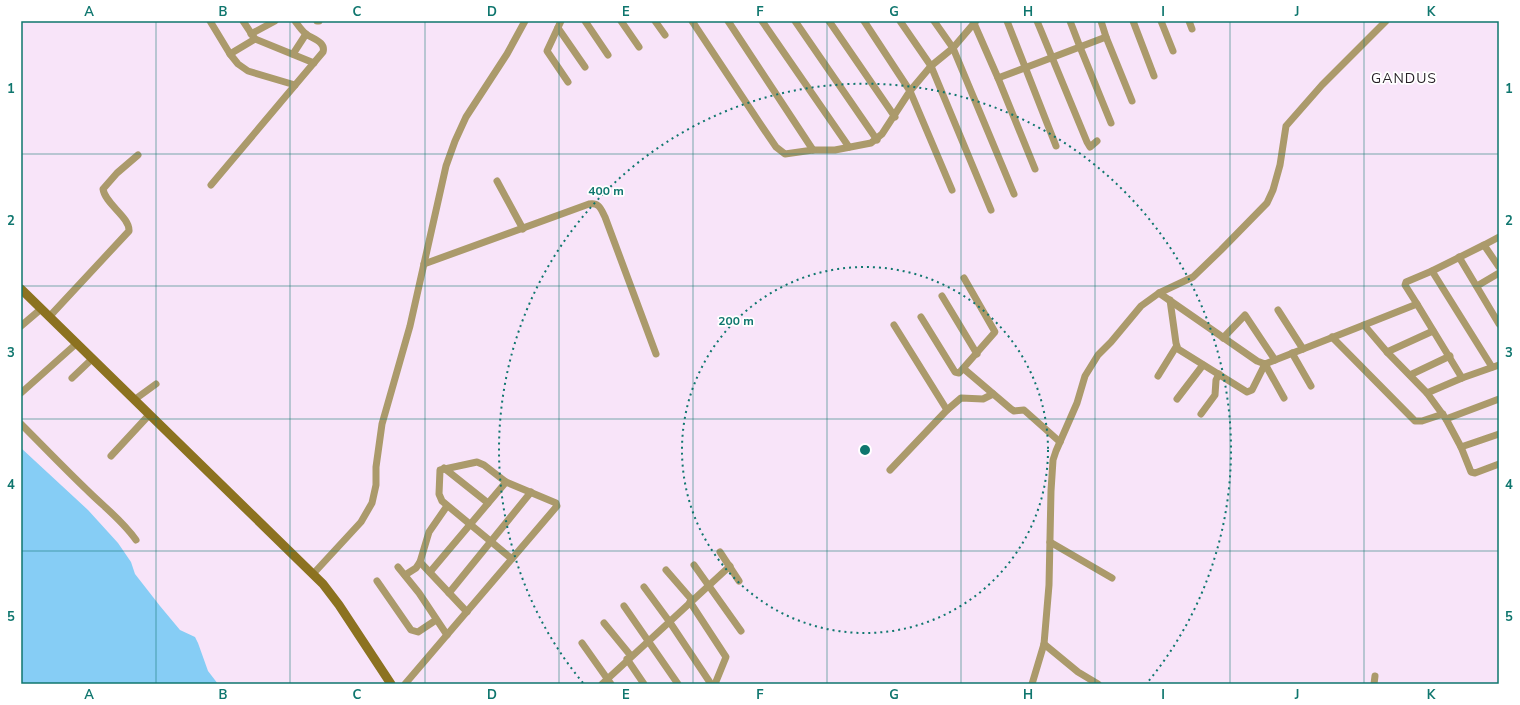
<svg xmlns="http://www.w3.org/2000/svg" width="1520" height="705" font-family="'Nunito Sans',sans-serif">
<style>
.water{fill:#86cdf5}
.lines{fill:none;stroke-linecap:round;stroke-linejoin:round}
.street{stroke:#ab9a6b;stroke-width:7}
.secondary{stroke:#8c7220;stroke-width:9}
.grid{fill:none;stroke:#0f766e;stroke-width:1;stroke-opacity:0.55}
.ring{fill:none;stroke:#0f766e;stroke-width:2;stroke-dasharray:2 4}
.labels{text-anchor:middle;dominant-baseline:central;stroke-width:3.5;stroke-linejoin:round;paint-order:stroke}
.quarter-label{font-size:14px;letter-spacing:1px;fill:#261f26;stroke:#fff}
.centre{fill:#0f766e;stroke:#fff;stroke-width:2}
.ring-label{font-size:12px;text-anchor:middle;font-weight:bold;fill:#0f766e;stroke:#fff;stroke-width:3.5;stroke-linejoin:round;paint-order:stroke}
.neatline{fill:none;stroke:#0f766e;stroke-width:1.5}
.grid-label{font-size:13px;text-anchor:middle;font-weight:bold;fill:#0f766e}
</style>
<rect width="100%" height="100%" fill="#f8e4f9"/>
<!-- water -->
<path class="water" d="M21,448L88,510L118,543L131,562L135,574L160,606L180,630L195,637L198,643L208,671L218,684H21Z"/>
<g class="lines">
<!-- street -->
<g class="street">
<path d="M210,21L230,54L255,39"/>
<path d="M243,21L255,39L314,63"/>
<path d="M317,21H319"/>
<path d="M561,21L547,51L568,82"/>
<path d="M585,21L608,55"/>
<path d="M621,21L639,47"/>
<path d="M655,21L665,35"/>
<path d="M692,21L763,128L776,147L785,154L813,150H835L871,143L882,134L910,91L864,21"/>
<path d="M728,21L813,150"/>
<path d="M762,21L849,147"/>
<path d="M795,21L877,140"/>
<path d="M829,21L895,117"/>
<path d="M900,21L931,66L991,210"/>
<path d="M934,21L953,48L1014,194"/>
<path d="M973,21L998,78L1035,169"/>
<path d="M1007,21L1056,146"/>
<path d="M1037,21L1087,142L1090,147L1097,141"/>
<path d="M1070,21L1080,47L1111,123"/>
<path d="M1101,21L1106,37L1132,101"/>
<path d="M1133,21L1154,76"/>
<path d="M1161,21L1173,51"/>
<path d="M1189,21L1192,29"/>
<path d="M558,28L585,67"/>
<path d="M251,34L275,21"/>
<path d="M230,54L238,64L248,71L295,85"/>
<path d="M293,54L306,34"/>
<path d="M998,78L1106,37"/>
<path d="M497,181L523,229"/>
<path d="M211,185L323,52C326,42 313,39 306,34C302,31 298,25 295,21"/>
<path d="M952,190L910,91L931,66L953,48L976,21"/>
<path d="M1484,245L1499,237"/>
<path d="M1459,257L1499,324"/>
<path d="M424,264L589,204C599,202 601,209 605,217L656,354"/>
<path d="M1432,271L1484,245L1499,267"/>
<path d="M1477,286L1499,273"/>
<path d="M1159,293L1257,361L1265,364L1364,325L1387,352L1427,393L1462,378L1499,365"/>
<path d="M942,296L977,354"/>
<path d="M1170,300L1176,343L1178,349L1247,392L1252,390L1265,364L1284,398"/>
<path d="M1417,304L1405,285L1406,282L1432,271L1492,367"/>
<path d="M1278,310L1303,349"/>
<path d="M49,317L129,231C130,217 105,204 103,189L117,173L138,155"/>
<path d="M921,317L955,372L959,373L995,332L964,278"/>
<path d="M894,325L947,410"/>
<path d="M1364,325L1417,304L1462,378"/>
<path d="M21,326L41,309"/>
<path d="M1332,337L1415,421H1422L1443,414"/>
<path d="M1223,338L1245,315L1275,360"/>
<path d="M1387,352L1433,331"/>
<path d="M1292,353L1311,386"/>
<path d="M964,369L1011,409L1014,411L1024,410L1060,442"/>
<path d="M1410,375L1450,356"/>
<path d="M1158,376L1176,347"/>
<path d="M72,378L92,359"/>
<path d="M21,393L77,343"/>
<path d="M1427,393L1446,419L1461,447L1471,472L1475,473L1499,464"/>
<path d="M1177,399L1203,365"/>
<path d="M134,400L156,384"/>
<path d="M1201,414L1215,395L1216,380L1219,374"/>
<path d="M1446,419L1499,399"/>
<path d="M21,424C43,446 64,468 87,490C104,507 122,520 136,540"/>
<path d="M1461,447L1499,434"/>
<path d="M111,456L149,415"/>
<path d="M444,468L488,503"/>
<path d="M890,470L947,410L961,398L983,399L993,394"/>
<path d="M447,506L429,532L420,562L467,612"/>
<path d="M1050,542L1112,578"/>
<path d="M720,552L739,581"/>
<path d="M694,565L741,631"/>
<path d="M398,567L419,593L447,635"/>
<path d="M666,570L692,600"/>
<path d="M430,572L506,482"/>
<path d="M313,574L361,522L372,503L376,485V467L382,424L410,326L446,166L455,141L466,117L507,54L525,21"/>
<path d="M405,575L416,568L420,562"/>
<path d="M377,581L411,630L418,632L436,620"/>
<path d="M644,587L669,621L711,684"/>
<path d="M449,593L531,492"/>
<path d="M690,602L726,657L715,684"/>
<path d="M624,606L678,684"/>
<path d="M604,623L631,656"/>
<path d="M582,643L611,684"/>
<path d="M1044,644L1078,672L1098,684"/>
<path d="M627,659L644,684"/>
<path d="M405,684L557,506L556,503L506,482L484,465L477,462L440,470L439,494L442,501L512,559"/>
<path d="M602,684L730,566"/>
<path d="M1032,684L1044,644L1049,585L1051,491L1053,460L1056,451L1077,403L1085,376L1098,355L1111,342L1141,306L1159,293L1193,277L1221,250L1267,203L1273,190L1280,165L1286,126L1322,85L1386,21"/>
<path d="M1374,684L1375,676"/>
</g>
<!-- secondary -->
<path class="secondary" d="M21,289L323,584L339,605L391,684"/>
</g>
<!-- grid -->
<path class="grid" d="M156,21V684M290,21V684M425,21V684M559,21V684M693,21V684M827,21V684M961,21V684M1095,21V684M1230,21V684M1364,21V684M21,154H1499M21,286H1499M21,419H1499M21,551H1499"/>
<!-- distance rings -->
<g class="ring">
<circle cx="865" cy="450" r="183"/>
<path d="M583 683A366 366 0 1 1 1147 683"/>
</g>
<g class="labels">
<!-- quarter labels -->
<g class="quarter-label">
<text x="1404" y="78">GANDUS</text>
</g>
</g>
<circle cx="865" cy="450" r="6" class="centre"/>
<g class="ring-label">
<text x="606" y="195">400 m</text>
<text x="736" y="325">200 m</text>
</g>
<!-- border -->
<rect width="1520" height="705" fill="none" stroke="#ffffff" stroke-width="44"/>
<rect x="22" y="22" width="1476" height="661" class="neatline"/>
<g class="grid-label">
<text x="89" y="16">A</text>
<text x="223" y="16">B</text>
<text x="357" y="16">C</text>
<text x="492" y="16">D</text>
<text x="626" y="16">E</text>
<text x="760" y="16">F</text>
<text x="894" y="16">G</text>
<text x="1028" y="16">H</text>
<text x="1163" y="16">I</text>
<text x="1297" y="16">J</text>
<text x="1431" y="16">K</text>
<text x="11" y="93">1</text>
<text x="1509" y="93">1</text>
<text x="11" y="225">2</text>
<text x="1509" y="225">2</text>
<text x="11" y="357">3</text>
<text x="1509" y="357">3</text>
<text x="11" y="489">4</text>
<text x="1509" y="489">4</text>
<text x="11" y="621">5</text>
<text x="1509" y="621">5</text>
<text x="89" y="699">A</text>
<text x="223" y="699">B</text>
<text x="357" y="699">C</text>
<text x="492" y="699">D</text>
<text x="626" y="699">E</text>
<text x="760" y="699">F</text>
<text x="894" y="699">G</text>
<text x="1028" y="699">H</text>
<text x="1163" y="699">I</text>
<text x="1297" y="699">J</text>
<text x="1431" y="699">K</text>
</g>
</svg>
